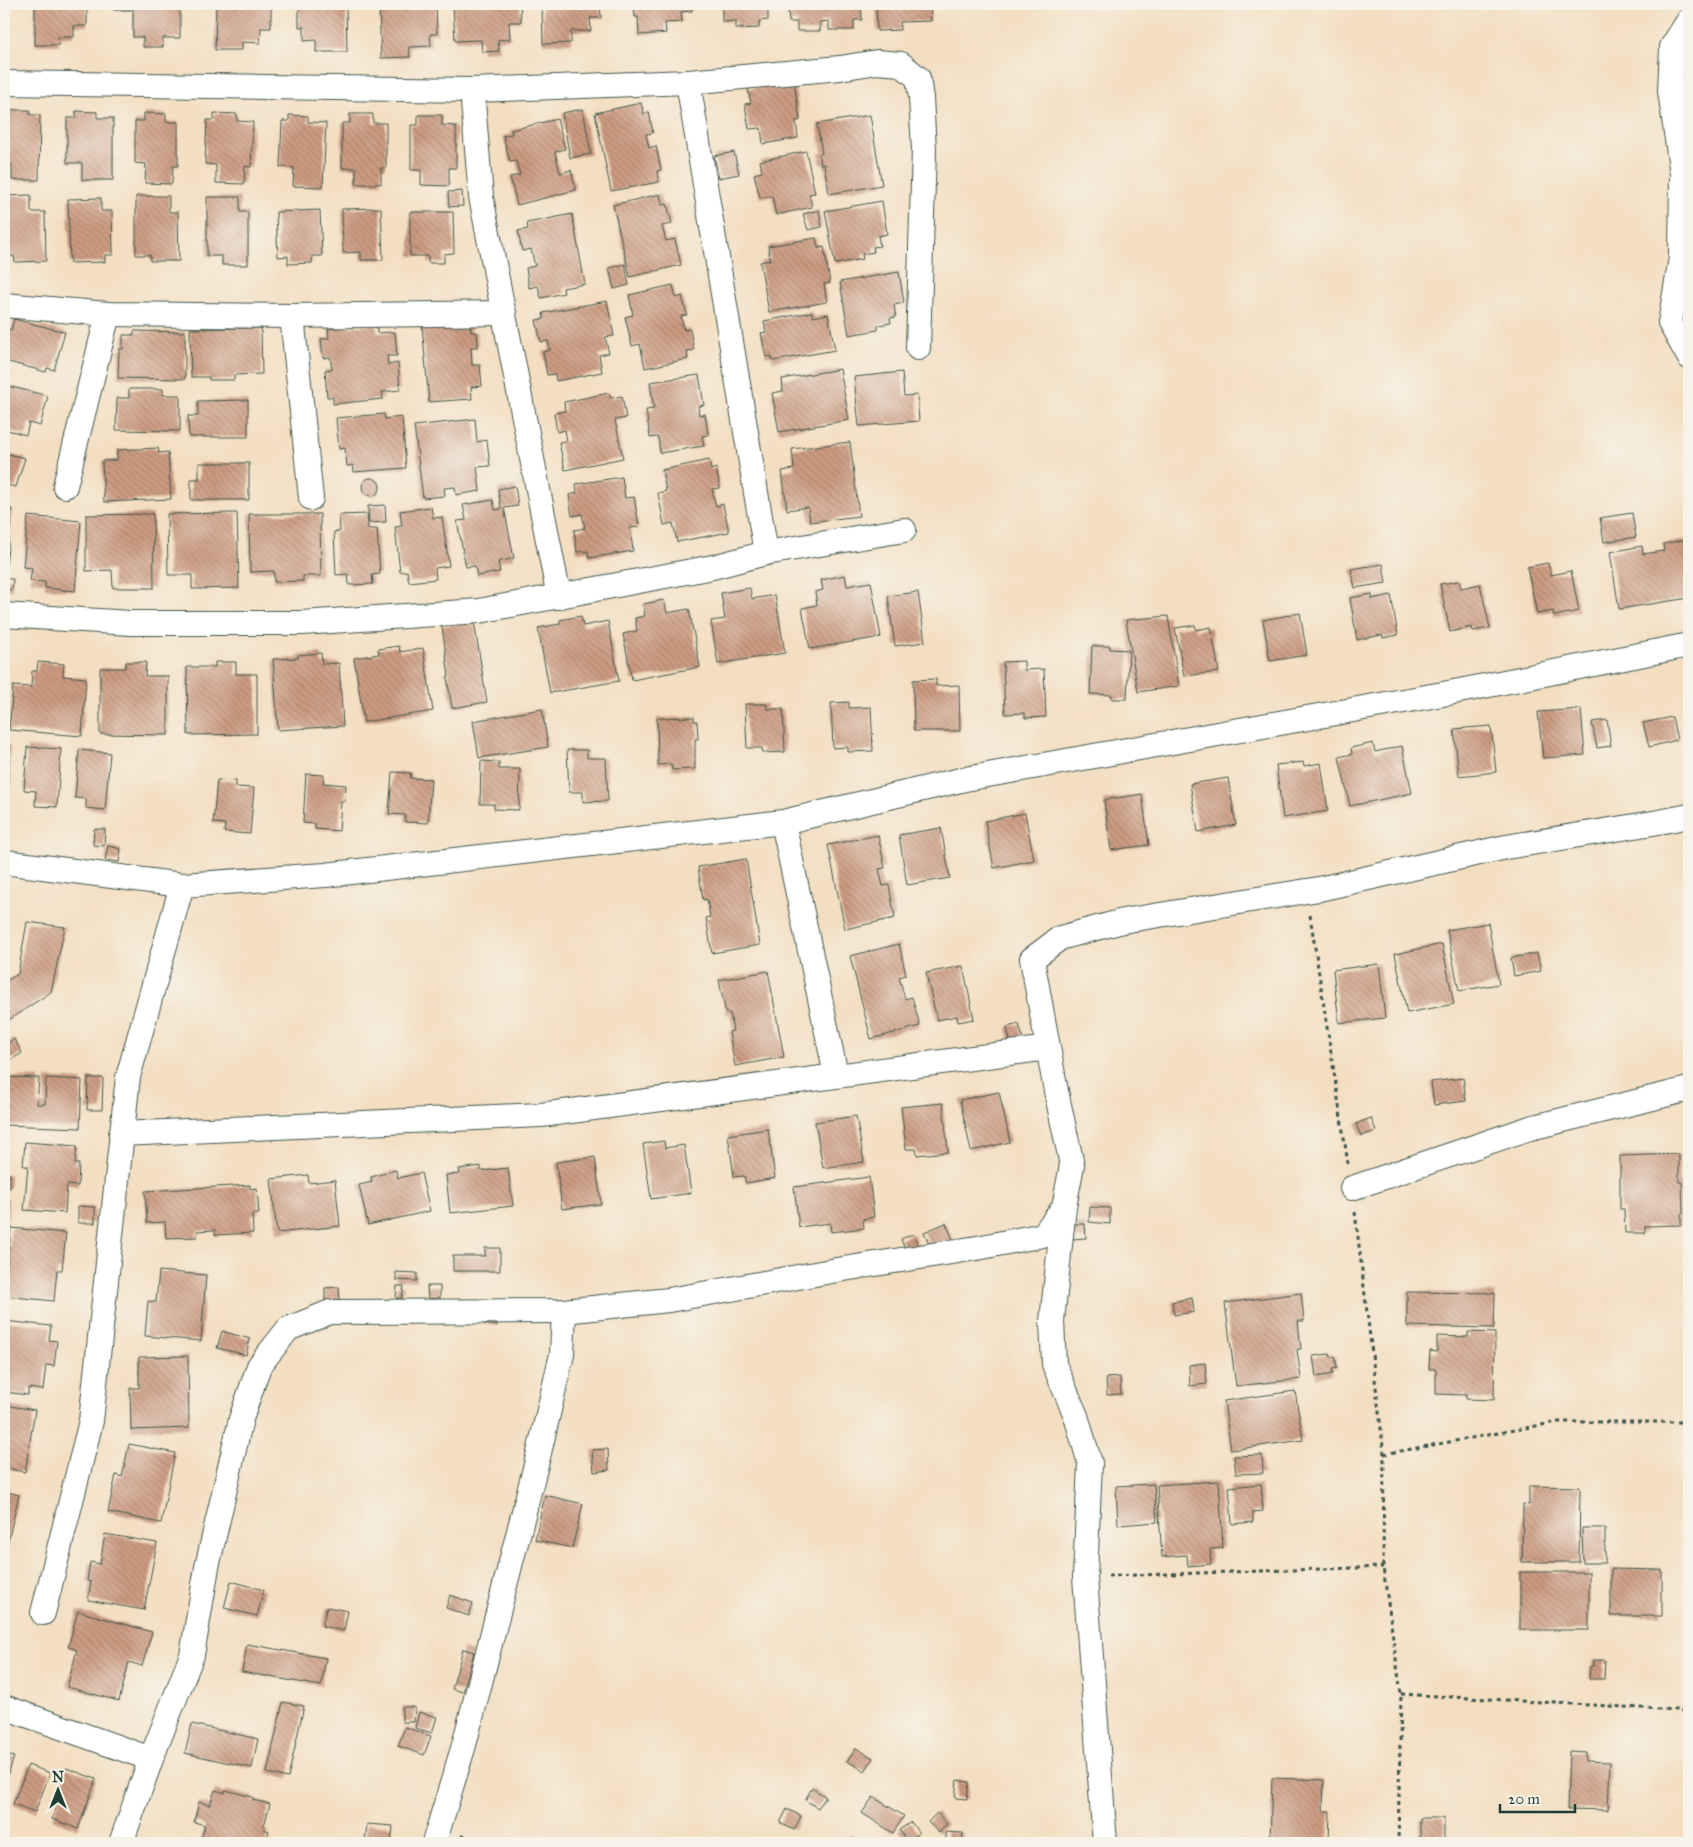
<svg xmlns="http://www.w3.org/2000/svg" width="1693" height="1847" font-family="'IM FELL Great Primer',serif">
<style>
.building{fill:url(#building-back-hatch)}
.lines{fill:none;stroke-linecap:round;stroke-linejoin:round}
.street-casing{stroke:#3f5549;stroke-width:26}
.path{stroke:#3f5549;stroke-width:3;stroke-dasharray:4 4;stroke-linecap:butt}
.street{stroke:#fff;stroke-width:24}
</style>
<defs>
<pattern id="building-back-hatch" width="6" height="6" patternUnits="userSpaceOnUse" patternTransform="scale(1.25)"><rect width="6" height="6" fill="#cd9b82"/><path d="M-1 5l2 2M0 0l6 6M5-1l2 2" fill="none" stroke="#a6806b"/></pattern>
</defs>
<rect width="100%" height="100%" fill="#f7f3e8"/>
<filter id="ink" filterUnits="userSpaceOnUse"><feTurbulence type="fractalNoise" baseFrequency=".02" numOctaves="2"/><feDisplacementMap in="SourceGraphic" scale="10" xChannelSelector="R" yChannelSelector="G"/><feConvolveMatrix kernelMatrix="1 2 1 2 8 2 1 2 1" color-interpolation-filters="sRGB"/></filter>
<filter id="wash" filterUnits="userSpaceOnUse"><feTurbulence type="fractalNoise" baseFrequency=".0096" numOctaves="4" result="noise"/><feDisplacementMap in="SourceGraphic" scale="20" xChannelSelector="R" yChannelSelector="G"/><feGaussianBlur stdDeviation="1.12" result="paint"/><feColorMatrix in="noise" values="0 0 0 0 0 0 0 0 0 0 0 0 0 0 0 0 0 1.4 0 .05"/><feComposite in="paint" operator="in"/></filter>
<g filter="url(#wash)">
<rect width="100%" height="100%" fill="#f3dec1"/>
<g id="blocks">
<!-- building -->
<g class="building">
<path d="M35,4H87V26H74V37H58L59,45H35Z"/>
<path d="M114,4H130L131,10H114Z"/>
<path d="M133,4H180V38H163V47H143V37H133Z"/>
<path d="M216,4H271V28H261L260,43L242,42V50H215Z"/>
<path d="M299,4H346L347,52H316V40L304,41V27H299Z"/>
<path d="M379,4H436L437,34H430L431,46L409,47L410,57L381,58Z"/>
<path d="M453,4H520L521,22H509L510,39L498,40L499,51L482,52L481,40L455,41Z"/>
<path d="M542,4H600L601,18H590L591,31H571V43L543,44Z"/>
<path d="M634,4H691L692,11L681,12L682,22L665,23L666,33L639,35L638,17H635Z"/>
<path d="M722,4H768V20L759,21V28L736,29V21L722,22Z"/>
<path d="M784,4H861L862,20H854V30H829V21L820,22V31H797V22H789L788,9H784Z"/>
<path d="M876,4H930L931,21L900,22V30L877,31Z"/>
<path d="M1682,42H1689V90L1685,91Z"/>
<path d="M794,81L800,120L796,121L798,138L763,144L761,128L749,129L745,104L751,103L748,89Z"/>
<path d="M641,103L644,114L649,112L653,133L646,134L649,148L656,146L661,170L657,171L659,182L611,191L595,113Z"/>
<path d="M583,109L591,154L570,158L562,113Z"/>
<path d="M8,110H30V115H40L39,180H12V164H4V115H8Z"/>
<path d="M76,111L97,112V118H113V180H82V163H67V118H76Z"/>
<path d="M144,113L166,114V122H178V166H173L172,184L145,183L146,164L135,163V121H144Z"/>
<path d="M214,113L237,114V121L253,122L251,167L245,166L244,184L216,183V165L205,164L207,120H214Z"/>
<path d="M350,114H373V123H386V168H381V184H356V168H342V123H350Z"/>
<path d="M289,115L308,116V122L326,123L323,187L293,186L294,168L280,167L282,121H289Z"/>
<path d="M418,115H442V125L456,126V168H449V186L421,185V170H411V125H418Z"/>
<path d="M870,115L882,185L829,194L824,164L821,165L819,154L822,153L817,124Z"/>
<path d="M557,119L565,149L555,152L560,173L571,170L576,190L517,205L510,177L520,175L516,161L510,162L503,136L512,134L511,130Z"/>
<path d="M806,151L815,193L809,194L812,207L776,215L772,196L760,198L754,174L762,172L760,161Z"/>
<path d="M734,152L739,174L719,178L714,156Z"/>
<path d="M462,191L463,206L449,207L448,192Z"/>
<path d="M660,194L662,205L667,204L672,224L662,226L666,241L675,239L681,265L630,277L613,205Z"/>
<path d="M31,195V212H45L46,261L15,262L14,256H4L5,196Z"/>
<path d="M136,196H169V212H178L179,261H150V255H136Z"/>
<path d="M207,197H240V212H248V265H222V256H207Z"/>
<path d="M101,198V211H112L113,255H105V262L70,263L68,199Z"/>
<path d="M882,201L887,234L878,236L880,246L873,247L874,252L862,254L863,259L835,264L825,211Z"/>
<path d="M381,208L383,260H361V252L343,253L342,209Z"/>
<path d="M320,210L322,256H312V263L288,264V256L278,257L276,212Z"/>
<path d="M819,210L822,227L808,230L803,214Z"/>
<path d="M410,212H453L454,253L444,254V263H428V256H410Z"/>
<path d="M572,214L585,284L563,288L564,293L541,298L538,286L529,288L526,268L535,266L531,249L522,251L518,231L528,229L527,223Z"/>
<path d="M816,238L818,248L824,247L830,283L824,284L827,302L769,312L760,262L770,260L768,246Z"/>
<path d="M625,264L629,285L614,289L609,268Z"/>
<path d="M899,272L904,303L894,305L896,317L890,318L891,323L878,325V330L849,335L840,282Z"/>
<path d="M673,285L676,298L682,296L687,315L681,316L684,330L690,329L694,350L687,351L688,359L645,368L640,344L632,346L625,317L633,315L629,295Z"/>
<path d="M607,301L614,336L605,337L609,353L599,355L602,372L556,381L555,374L547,375L543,352L550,350L548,341L541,342L536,320L544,319L543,313Z"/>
<path d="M812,312L813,317L828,314L835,350L773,361L771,356L766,357L761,333L766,332L764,321Z"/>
<path d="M14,319L65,332L54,370L47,368L46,372L5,361L6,358L4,357V328L11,330Z"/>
<path d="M470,321L471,332H477L478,347H471L472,365H480L482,386L471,387L472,399L429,402L422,325Z"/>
<path d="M377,324V333L395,332L397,356H387L388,365L398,363L400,390L382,392L383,399L333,404V397H327L325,370L332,369L330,357L323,358L321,339L329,338L328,329Z"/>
<path d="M261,328L262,374L234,375V380H209V377H191L190,329Z"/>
<path d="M134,331L185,332V379L118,378L119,349H123V335H134Z"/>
<path d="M840,369L849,420L779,432L772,393L783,391L782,379Z"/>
<path d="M902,372L904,396L917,395L919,421L859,426L854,377Z"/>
<path d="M699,375L704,405L698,406L699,415L705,414L708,435L702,436L704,446L660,453L658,437L650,438L646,410L654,409L650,382Z"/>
<path d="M4,385L48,396L40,426L29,423L26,435L4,429Z"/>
<path d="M129,389H163V395H180V431L116,430L117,398H129Z"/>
<path d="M609,393L611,398L622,396L626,418L615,420L623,458L565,470L559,442L567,441L565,430L557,432L554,413L565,411L564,402Z"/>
<path d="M248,400V437H189L188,416H198V401Z"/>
<path d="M384,414L385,419L402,417L406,468L354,472L353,465L347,466L345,448L339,449L336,418Z"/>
<path d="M475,419L477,442L487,440L490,466L477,467L480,491L456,495L455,487L444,488L445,496L423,498L414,426Z"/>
<path d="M850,442L859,516L810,522L808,507L787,510L782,471L794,469L792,449Z"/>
<path d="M158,448L159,453L168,452L171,499L104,502L102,461L117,460V450Z"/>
<path d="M4,453L25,458L16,487L7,485L4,494Z"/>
<path d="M709,460L711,470L716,468L720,488L712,489L716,506L723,504L729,532L677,542L673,523L664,525L658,493L666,491L662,470Z"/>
<path d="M199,463H249V500H191V479H199Z"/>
<path d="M622,477L625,498L634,497L639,527L630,528L633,551L589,558L588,551L577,552L574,530L585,528L582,514L572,516L569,495L577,493L576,484Z"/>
<circle cx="371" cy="487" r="9"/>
<path d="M515,486L518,506L504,508L514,558L498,562L500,572L477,576L475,566L466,567L457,521L466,520L463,505L493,500L495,510L501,509L498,489Z"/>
<path d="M385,505L386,522L369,523L368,506Z"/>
<path d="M431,507L433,518L442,517L449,566L435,568L436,579L409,582L407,571L400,572L395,527L402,526L400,511Z"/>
<path d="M4,509H12L5,575H4Z"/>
<path d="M237,513L239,588L192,589V575H168L167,514Z"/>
<path d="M1632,513L1636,537L1604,542L1600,518Z"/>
<path d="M153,514L154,588H113L112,570L86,571V515Z"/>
<path d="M249,514H320L321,576H303V581L274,582V571L250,572Z"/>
<path d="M367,514L368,529H377L380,574L372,575L373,584L349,585L348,574L336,575L334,532L340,531L339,515Z"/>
<path d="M28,516L81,521L75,591L45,588V582L30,581L32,568L23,567Z"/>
<path d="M1689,539V598L1619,609L1610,552L1642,546L1643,554L1664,551L1663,544Z"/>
<path d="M1548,563L1551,575L1571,571L1579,611L1554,616L1553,611L1537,614L1527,567Z"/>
<path d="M1383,564L1386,583L1355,588L1351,569Z"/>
<path d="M845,575L847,586L871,582L881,637L810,649L802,608L817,605L815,592L823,590L821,580Z"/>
<path d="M4,579H13L12,590L4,589Z"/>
<path d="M1459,581L1461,588L1480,584L1490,628L1473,631L1472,627L1450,632L1440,584Z"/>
<path d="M750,588L752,599L775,595L785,653L718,664L711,621L725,619L721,593Z"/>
<path d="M918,592L925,642L895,646L888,596Z"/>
<path d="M1372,594V599L1391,595L1398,635L1383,638L1382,635L1357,640L1350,598Z"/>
<path d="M664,600L667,613L689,609L700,667L632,680L623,634L637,631L635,618L645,616L643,604Z"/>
<path d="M1300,613L1307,655L1270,661L1263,620Z"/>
<path d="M581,616L583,626L608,621L619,681L550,693L538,628L560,624V620Z"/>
<path d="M1168,616L1179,686L1138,692L1126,620Z"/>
<path d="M474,621L487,702L452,708L447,677H449L442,626Z"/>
<path d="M1195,625L1196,630L1211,627L1219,672L1184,676L1175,628Z"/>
<path d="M399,646L400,652L423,648L433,711L364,722L354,658L379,654L378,649Z"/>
<path d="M1092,646H1110V649L1129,650L1127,699H1112V695L1090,694Z"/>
<path d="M321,653L322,664L339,663L343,726L278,730L273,659L298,658V655Z"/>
<path d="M1024,661V670L1044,669L1046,717L1025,718V713L1005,714L1003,662Z"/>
<path d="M38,662L64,664L63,676L86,678L82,736L9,730L13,686L31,687L32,671H37Z"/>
<path d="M126,662H146L145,676H168V735L100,734V668H125Z"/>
<path d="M215,662H236V674H257V734L188,735L187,667H215Z"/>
<path d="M936,679V686L959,685L960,731H914L913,680Z"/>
<path d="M849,702V708L871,707L873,751L848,752V747L833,748L831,703Z"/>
<path d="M745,704H767V709H783L785,752L763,753L762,748H747Z"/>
<path d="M542,709L548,747L479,758L473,721Z"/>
<path d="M1581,709L1585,755L1543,758L1538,712Z"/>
<path d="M694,717V721H697L698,739H695V769L672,770L671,764L658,765L657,718Z"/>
<path d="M1672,717L1677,740L1649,747L1643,723Z"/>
<path d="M1607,720L1611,746L1597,748L1592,722Z"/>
<path d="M1491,726L1496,772L1459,776L1454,729Z"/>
<path d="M1373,743L1375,752L1402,746L1412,793L1350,806L1339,757L1352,754L1351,748Z"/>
<path d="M4,745L10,746L7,799H4Z"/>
<path d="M27,747L61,749L57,807L35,806L36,791L24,790Z"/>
<path d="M79,750L110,753L105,810L86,808V799L75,798Z"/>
<path d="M567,750H587V758H606L608,801L583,802V792H569Z"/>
<path d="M481,761L499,762V769H520L519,810L494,809V804H480Z"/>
<path d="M1303,762L1304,766L1321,763L1328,811L1283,818L1276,765Z"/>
<path d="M392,772L411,773L410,778L431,779L428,823L405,822V815L389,814Z"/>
<path d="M306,774L324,775L323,783L346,785L345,801H341L339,831L315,829V824L303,823Z"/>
<path d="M1228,778L1236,825L1198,832L1190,784Z"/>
<path d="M217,780L236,781V787L254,788L250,834L224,832L225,824L213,823Z"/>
<path d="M1142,794L1149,845L1111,850L1104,800Z"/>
<path d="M1025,813L1034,860L994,868L985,821Z"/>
<path d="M941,828L950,878L907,885L899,835Z"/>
<path d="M94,829H105L104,846L93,845Z"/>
<path d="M878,835L885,868L879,869L883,886L889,885L895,918L845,929L828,845Z"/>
<path d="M108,846L121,849L119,862L105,860Z"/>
<path d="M746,859L760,945L712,953L706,918L710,917L707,899L703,900L698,867Z"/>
<path d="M27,922L65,927L51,992L4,1023V982L18,974Z"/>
<path d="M1488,923L1499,984L1459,991L1447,930Z"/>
<path d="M899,944L906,975L899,977L905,999L912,997L920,1026L871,1039L850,956Z"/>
<path d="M1442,944L1454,1004L1407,1013L1395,954Z"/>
<path d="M1537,953L1541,971L1514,976L1511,958Z"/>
<path d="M1379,964L1385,1018L1339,1023L1333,970Z"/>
<path d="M963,966L974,1019L958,1022L957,1016L937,1020L926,973Z"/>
<path d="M768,971L784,1057L735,1066L729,1032L733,1031L730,1013L726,1014L719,980Z"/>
<path d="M1019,1024L1023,1039L1010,1042L1007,1027Z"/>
<path d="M14,1039L22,1053L4,1064V1045Z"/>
<path d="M4,1077L39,1078L37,1104H45L46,1078L82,1080L80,1128L4,1125Z"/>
<path d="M88,1078H103L102,1110H87Z"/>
<path d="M1463,1078L1466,1101L1434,1105L1431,1082Z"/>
<path d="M999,1092L1010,1142L971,1151L960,1100Z"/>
<path d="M943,1103L948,1152L917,1155L916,1149H906L901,1107Z"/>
<path d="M856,1116L864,1162L823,1168L815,1122Z"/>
<path d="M1371,1118L1376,1131L1361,1136L1356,1124Z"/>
<path d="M768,1129L775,1178L746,1183L744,1176L734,1177L728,1135Z"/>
<path d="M664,1141L665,1148L684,1145L691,1193L651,1199L643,1144Z"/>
<path d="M25,1142L77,1146L75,1164H79L78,1186L67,1185L65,1213L24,1210L28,1166H23Z"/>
<path d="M1679,1154V1182H1682L1683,1214H1681V1225L1645,1226V1233H1625L1624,1209H1620V1156Z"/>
<path d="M595,1157L601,1204L562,1209L556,1162Z"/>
<path d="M481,1166V1171L508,1168L513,1206L450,1213L446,1175L460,1174L459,1169Z"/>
<path d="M396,1170L398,1178L421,1173L430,1211L368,1225L359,1185L372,1182L371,1177Z"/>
<rect x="4" y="1174" width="6" height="14"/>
<path d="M308,1175L309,1183L335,1180L340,1226L277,1233L271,1179Z"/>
<path d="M869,1177L874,1217L863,1219L864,1228L831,1232L830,1223L799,1227L794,1187Z"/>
<path d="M250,1185V1189L257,1188L259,1214H252L253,1233L215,1235V1230L197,1231V1237L166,1238L165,1222L147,1223L145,1191Z"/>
<rect x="4" y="1198" width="4" height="21"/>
<path d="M78,1206L95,1207V1223H78Z"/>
<path d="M1090,1207L1110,1208V1224L1089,1222Z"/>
<path d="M946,1223L954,1242L932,1251L924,1232Z"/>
<path d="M1071,1224H1085L1086,1238L1072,1239Z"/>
<path d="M11,1228L66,1233L62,1270H57L54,1301L4,1296Z"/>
<path d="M913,1234L919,1247L906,1252L901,1239Z"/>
<path d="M485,1248H500V1271H453V1256H485Z"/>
<path d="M159,1271L206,1275L201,1341L145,1336L148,1301L156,1302Z"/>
<path d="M396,1272L417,1273V1281L396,1280Z"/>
<path d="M397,1286H404L402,1298H396Z"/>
<path d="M427,1286H440V1298L428,1299Z"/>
<path d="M339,1287L340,1305H325V1288Z"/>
<path d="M1407,1292L1495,1293L1494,1328L1407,1326Z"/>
<path d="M1301,1293L1304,1321H1298L1301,1349H1297L1301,1379L1236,1386L1225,1303Z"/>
<path d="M1192,1298L1194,1312L1174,1315L1172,1302Z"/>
<path d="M485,1313L498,1314L497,1326L484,1324Z"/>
<path d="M4,1321L51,1326L49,1340L57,1341L54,1366L46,1365L43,1390L28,1388V1395L4,1392Z"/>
<path d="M222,1331L250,1339L246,1355L217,1348Z"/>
<path d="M1468,1332L1495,1333L1494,1400L1466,1399V1395L1436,1394V1369H1429L1430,1351L1437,1352V1336L1468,1337Z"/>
<path d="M1330,1354L1331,1357L1335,1356L1337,1368L1332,1369L1333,1374L1316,1377L1313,1356Z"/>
<path d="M188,1356L189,1428L131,1430L130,1388H139V1357Z"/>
<path d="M1205,1363L1207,1384L1190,1386L1189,1365Z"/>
<path d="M1120,1377L1121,1394L1107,1395L1106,1378Z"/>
<path d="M1295,1391L1303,1440L1231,1450L1224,1401Z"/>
<path d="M4,1405L35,1410L25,1472L4,1468Z"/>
<path d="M129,1444L175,1453L161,1523L108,1512L116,1475L122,1477Z"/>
<path d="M608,1449L609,1470L594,1472L592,1450Z"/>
<path d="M1262,1455L1263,1473L1236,1474L1234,1456Z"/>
<path d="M1219,1481L1223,1548L1210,1549L1211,1564L1188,1566L1187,1555L1162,1557L1157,1485Z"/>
<path d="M1154,1484L1157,1522L1118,1525L1116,1486Z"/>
<path d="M1261,1484L1263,1511L1253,1512V1522L1232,1524L1229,1487Z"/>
<path d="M1529,1486L1580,1487L1579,1562H1522L1523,1504L1529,1505Z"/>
<path d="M4,1491L19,1495L4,1558Z"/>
<path d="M545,1495L583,1504L572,1548L535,1540Z"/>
<path d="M1582,1528H1605V1563H1583Z"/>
<path d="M105,1534L157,1543L144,1610L88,1600L91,1582L87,1581L90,1562L100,1564Z"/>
<path d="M1611,1569L1662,1570V1616H1611Z"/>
<rect x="1520" y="1572" width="69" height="58"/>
<path d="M231,1581L264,1590L257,1616L224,1608Z"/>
<path d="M450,1595L473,1603L469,1616L446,1608Z"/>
<path d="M327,1607L348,1611L344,1631L322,1626Z"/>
<path d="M78,1611L152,1632L142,1666L129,1662L119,1701L67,1687L77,1650L68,1647Z"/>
<path d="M247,1644L326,1658L321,1686L242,1672Z"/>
<path d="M463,1649L474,1652L463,1692L452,1689Z"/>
<path d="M1593,1660H1605L1604,1679H1589L1590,1666H1593Z"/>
<path d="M283,1702L304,1706L288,1778L267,1773Z"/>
<path d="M402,1707H415L414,1722H402Z"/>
<path d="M419,1712L437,1717L432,1733L415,1728Z"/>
<path d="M192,1724L258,1739L252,1768L185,1753Z"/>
<path d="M405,1727L431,1736L424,1755L398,1746Z"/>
<path d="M856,1748L873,1758L865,1771L847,1761Z"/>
<path d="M1569,1751L1586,1752V1761L1610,1762L1608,1810L1567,1809Z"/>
<path d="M4,1754L14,1757L4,1787Z"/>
<path d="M28,1765L50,1773L35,1812L13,1804Z"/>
<path d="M66,1768L96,1779L78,1829L52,1819L61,1796L57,1794Z"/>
<path d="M1272,1778L1324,1780L1323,1811H1330L1329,1840H1316L1315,1843H1270Z"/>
<path d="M957,1780L969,1782L967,1799L955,1798Z"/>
<path d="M812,1788L826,1797L818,1808L805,1800Z"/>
<path d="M215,1790L225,1793V1790L253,1797V1800L270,1804L263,1829L269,1831L266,1843H200L205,1825L194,1822L199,1802L210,1805Z"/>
<path d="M873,1797L904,1816L893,1833L862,1813Z"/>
<path d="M787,1809L801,1816L794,1830L780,1823Z"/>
<path d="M937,1813L947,1824L939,1833L928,1822Z"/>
<rect x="1420" y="1818" width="24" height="25"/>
<path d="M911,1822L919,1833L907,1841L899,1830Z"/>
<path d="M367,1824L393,1826L391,1843L365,1842Z"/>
<path d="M946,1832L963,1833L962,1843H946Z"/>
<path d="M852,1838L861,1843H849Z"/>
</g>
</g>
</g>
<g filter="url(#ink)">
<use href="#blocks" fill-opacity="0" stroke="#3f5549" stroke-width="1"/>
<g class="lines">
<!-- street casing -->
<g class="street-casing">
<g id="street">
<path d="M1689,20L1672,47L1670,91L1682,174L1681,258L1670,323L1689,357"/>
<path d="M4,83L472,90L688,82L840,68L877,62L901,64L918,78L921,98L924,149L918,348"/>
<path d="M472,90L481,197L559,597"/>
<path d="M4,305L108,314L292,316L504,313"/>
<path d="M292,316L311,498"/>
<path d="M65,486L108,314"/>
<path d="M766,553L904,530"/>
<path d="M4,615L130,623H302L479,611L713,567L766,553L688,82"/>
<path d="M783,822L836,1075"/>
<path d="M4,862L182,885L325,875L783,822L965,779L1454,692L1689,645"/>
<path d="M121,1134L541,1115L1048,1048"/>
<path d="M1352,1188L1530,1128L1689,1089"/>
<path d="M1064,1207L1052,1321L1054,1364L1076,1416L1090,1463L1085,1577L1105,1843"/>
<path d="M43,1613L91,1421L128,1077L182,885"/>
<path d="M4,1707L151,1759"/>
<path d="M121,1843L151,1759L192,1655L207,1567L241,1419L259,1366L288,1329L330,1312L564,1311L669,1300L837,1270L977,1248L1043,1235L1064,1207L1072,1165L1056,1091L1032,959L1060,938L1123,921L1319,889L1506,847L1659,822L1689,816"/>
<path d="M434,1843L464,1745L539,1453L562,1354L564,1311"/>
</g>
</g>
<!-- path -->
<g class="path">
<path d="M1310,915L1348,1164"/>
<path d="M1355,1212L1384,1454L1383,1567L1401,1694L1398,1843"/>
<path d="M1384,1454L1558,1422H1689"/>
<path d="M1108,1576L1383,1567"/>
<path d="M1401,1694L1677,1710L1689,1714"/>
<path d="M461,1836L520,1843"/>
</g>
<!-- street -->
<use href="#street" class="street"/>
</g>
</g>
<!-- margin -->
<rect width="1693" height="1847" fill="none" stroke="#f7f3e8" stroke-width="20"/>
<!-- north arrow -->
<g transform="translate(58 1790)" stroke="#f7f3e8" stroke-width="4" paint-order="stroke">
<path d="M0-4L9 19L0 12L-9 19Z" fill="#1f3d34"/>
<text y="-8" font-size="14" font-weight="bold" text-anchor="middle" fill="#1f3d34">N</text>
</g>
<!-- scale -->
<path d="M1500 1804v8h75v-8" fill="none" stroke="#1f3d34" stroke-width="2.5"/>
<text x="1508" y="1804" font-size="15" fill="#1f3d34" stroke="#f7f3e8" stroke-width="4" paint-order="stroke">20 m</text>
</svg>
